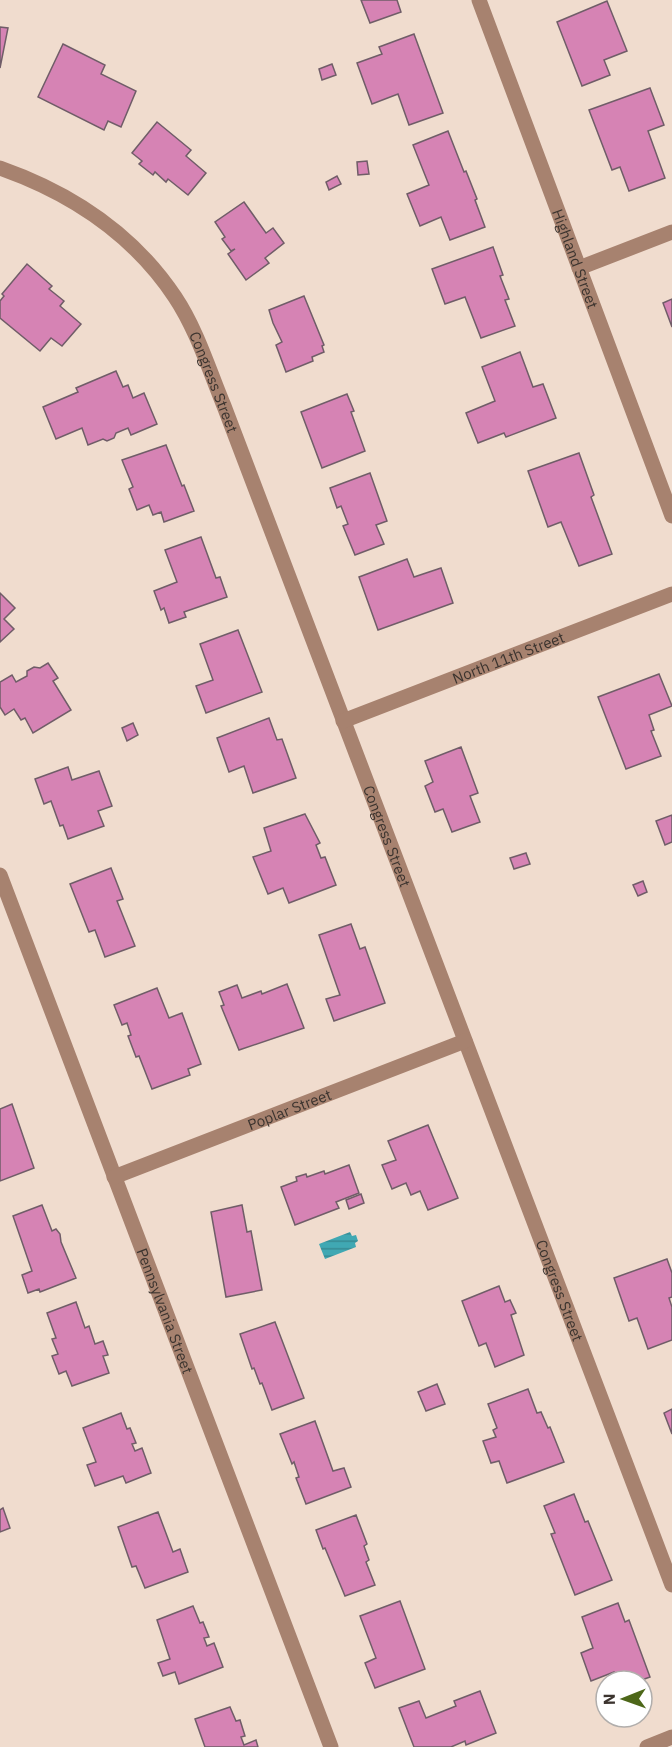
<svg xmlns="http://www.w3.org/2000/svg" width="672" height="1747" font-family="'IBM Plex Sans',sans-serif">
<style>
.water{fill:url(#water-rules)}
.building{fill:#d683b4;stroke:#705d68;stroke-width:1.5}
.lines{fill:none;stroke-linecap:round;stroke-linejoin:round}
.minor{stroke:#a7826f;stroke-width:15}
.labels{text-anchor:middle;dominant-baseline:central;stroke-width:5;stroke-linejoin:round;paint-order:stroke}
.street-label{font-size:15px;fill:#3c342f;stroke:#fff}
</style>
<defs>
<pattern id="water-rules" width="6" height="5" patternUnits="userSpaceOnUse" patternTransform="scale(1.5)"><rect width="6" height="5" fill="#40a8b3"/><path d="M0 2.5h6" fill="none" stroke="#378a92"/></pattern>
</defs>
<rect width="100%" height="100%" fill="#f0dcce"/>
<!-- water -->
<path class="water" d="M350,1232L352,1236L356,1235L358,1241L355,1243L356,1247L325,1259L319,1244Z"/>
<!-- building -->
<g class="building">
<path d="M361,0H397L401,12L370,23Z"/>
<path d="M607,1L627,51L604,60L610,75L582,86L557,22Z"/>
<path d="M0,27L8,28L0,68Z"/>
<path d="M414,34L443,113L409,125L398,94L372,104L357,63L382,54L379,47Z"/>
<path d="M63,44L105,65L101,74L136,91L121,127L108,121L104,130L38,97Z"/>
<path d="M332,64L336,75L322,80L319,69Z"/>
<path d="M650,88L664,125L648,131L665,178L629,191L620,167L612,170L589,110Z"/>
<path d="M157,122L191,150L186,156L206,173L188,195L168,179L166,182L155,172L153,175L139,164L142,161L132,153Z"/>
<path d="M448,131L464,172L466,171L477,199L475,200L485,227L450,240L441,217L420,226L407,194L429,185L413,145Z"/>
<path d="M367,161L369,174L358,175L357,162Z"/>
<path d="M337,176L341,184L329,190L326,182Z"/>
<path d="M244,202L266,233L273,228L284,243L265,258L269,263L246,280L228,254L235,249L231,251L222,239L225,237L215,222Z"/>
<path d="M493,247L503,275L500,276L509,299L505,300L515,326L481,338L465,297L445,304L432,269Z"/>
<path d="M27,264L52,286L49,289L64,301L60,306L81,324L62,346L51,338L40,351L0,318V301L4,296L2,294Z"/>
<path d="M304,296L324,345L322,346L324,352L312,357L313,361L286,372L276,345L282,342L273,323L269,310Z"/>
<path d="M672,299V327L663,303Z"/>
<path d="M520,352L533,387L543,384L556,418L506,437L504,433L478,443L466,413L495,401L482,367Z"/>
<path d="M116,371L123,387L128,385L133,398L144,393L157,424L131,435L128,428L116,433L114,438L107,441L103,439L88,445L82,428L56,439L43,407L78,392L76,388Z"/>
<path d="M347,394L354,411L351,412L365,451L322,468L301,412Z"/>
<path d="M166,445L182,486L184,485L194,511L164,522L161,512L153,515L149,505L137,510L129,489L133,487L122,460Z"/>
<path d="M579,453L594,495L591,497L612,554L579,566L561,522L548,527L528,471Z"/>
<path d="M370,473L387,521L376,525L384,544L355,555L343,526L348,524L341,506L337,508L330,488Z"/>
<path d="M201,537L216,578L220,577L227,597L184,612L186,617L169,623L164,608L161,610L154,591L177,582L165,550Z"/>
<path d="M407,559L414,577L441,568L453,603L378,630L359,577Z"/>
<path d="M0,593L15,608L4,619L14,629L0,642Z"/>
<path d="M238,630L262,692L206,713L196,686L213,680L200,644Z"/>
<path d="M48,663L58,678L53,681L71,710L33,733L25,718L21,720L14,709L5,715L0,707V682L12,675L16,682L27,676V671L34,667L40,668Z"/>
<path d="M659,674L672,706L649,715L654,730L651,731L661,756L626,769L598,697Z"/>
<path d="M269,718L277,740L282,739L296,778L253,793L244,766L229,772L217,738Z"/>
<path d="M133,723L138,735L127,741L122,728Z"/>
<path d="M461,747L478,793L470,796L480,822L452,832L443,809L435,812L425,786L433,782L425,761Z"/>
<path d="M68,767L72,780L99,771L112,806L98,811L104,826L68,839L63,825L60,826L51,801L44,804L35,779Z"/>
<path d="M305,814L320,843L316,845L321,858L325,857L336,885L289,903L283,888L268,894L253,857L271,851L264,828Z"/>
<path d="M672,815V842L665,845L656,821Z"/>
<path d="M526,853L530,864L514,869L510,858Z"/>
<path d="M111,868L123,899L117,901L135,946L105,957L95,930L89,932L70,884Z"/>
<path d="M643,881L647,892L638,896L633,885Z"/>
<path d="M351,924L360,949L365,947L385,1003L334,1021L326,999L340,995L319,935Z"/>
<path d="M287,984L304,1028L239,1050L221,1006L224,1005L219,992L237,985L242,998L261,991L262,994Z"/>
<path d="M157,988L169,1018L182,1013L201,1064L188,1069L190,1075L152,1089L139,1056L136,1057L128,1036L131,1035L127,1023L122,1025L114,1005Z"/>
<path d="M12,1104L34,1168L0,1181V1109Z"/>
<path d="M428,1125L458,1198L428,1210L420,1191L411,1195L406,1183L392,1189L382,1165L396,1160L388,1141Z"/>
<path d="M349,1165L359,1193L336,1202L339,1208L295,1225L281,1187L297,1181L296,1177L306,1174L307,1177L324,1171L325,1174Z"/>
<path d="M361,1194L364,1203L349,1209L346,1200Z"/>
<path d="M42,1205L52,1231L56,1229L60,1234L61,1242L76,1278L40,1292L39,1289L28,1293L22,1275L32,1271L13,1216Z"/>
<path d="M242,1205L247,1232L251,1231L262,1290L226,1297L211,1212Z"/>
<path d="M667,1259L672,1273V1297L669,1298L672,1307V1340L648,1349L637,1318L629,1321L614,1278Z"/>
<path d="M499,1286L505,1302L510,1300L516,1313L511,1315L524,1355L495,1367L486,1343L479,1346L462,1301Z"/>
<path d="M76,1302L85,1328L89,1326L95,1344L103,1341L108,1355L103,1356L109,1373L72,1386L66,1371L59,1374L52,1356L58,1354L52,1339L56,1338L47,1313Z"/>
<path d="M275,1322L304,1398L272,1410L262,1383L260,1384L254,1368L252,1369L240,1334Z"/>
<path d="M437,1384L445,1404L426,1411L418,1392Z"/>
<path d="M528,1389L537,1413L541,1412L548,1428L550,1427L564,1462L507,1483L499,1461L491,1463L483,1441L496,1437L493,1430L497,1428L488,1404Z"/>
<path d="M672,1409V1434L664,1413Z"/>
<path d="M121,1413L127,1429L130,1428L136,1443L132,1444L135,1451L142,1448L151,1473L126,1483L123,1476L95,1486L87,1465L96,1462L83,1428Z"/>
<path d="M315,1421L333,1471L344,1468L351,1487L306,1504L296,1478L299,1477L294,1462L292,1464L280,1434Z"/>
<path d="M574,1494L585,1522L588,1521L612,1580L575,1595L551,1534L555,1533L544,1506Z"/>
<path d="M3,1508L10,1528L0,1532V1510Z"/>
<path d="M158,1512L173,1552L180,1549L188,1572L145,1588L136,1566L132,1567L118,1527Z"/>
<path d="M356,1515L367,1544L364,1546L369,1560L366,1562L375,1585L345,1596L325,1548L323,1549L316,1530Z"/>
<path d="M400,1601L425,1669L375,1688L365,1663L376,1658L360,1616Z"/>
<path d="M618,1603L625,1622L629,1620L650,1677L639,1681H618L614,1672L591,1681L581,1653L593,1648L582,1617Z"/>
<path d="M193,1606L200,1623L203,1622L209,1637L204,1638L207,1646L214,1643L223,1667L179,1684L175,1672L163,1676L158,1663L170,1659L157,1620Z"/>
<path d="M480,1691L496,1733L466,1745L465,1741L451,1747H414L399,1708L419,1701L426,1718L456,1706L454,1701Z"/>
<path d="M230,1707L236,1721L240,1720L245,1736L241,1737L244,1745L256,1740L258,1747H205L195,1719Z"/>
</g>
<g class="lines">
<!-- minor -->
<g class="minor">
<path id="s1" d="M479,0L672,516"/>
<path id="s2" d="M0,168C71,193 133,234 175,297C197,330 209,370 224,406L672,1585"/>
<path d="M579,268L672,232"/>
<path id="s3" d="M343,721L672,594"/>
<path id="s4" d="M0,875L331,1747"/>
<path id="s5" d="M114,1177L465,1041"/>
<path d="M647,1747L672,1737"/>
</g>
</g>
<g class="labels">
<!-- street labels -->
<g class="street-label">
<text stroke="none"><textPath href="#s1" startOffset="276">Highland Street</textPath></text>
<text stroke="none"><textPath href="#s2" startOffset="315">Congress Street</textPath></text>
<text stroke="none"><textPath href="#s3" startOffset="177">North 11th Street</textPath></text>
<text stroke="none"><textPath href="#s2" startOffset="801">Congress Street</textPath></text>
<text stroke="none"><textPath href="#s5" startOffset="188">Poplar Street</textPath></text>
<text stroke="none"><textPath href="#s2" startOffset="1287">Congress Street</textPath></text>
<text stroke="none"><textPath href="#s4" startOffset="466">Pennsylvania Street</textPath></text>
</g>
</g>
<!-- north arrow -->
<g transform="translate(624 1699) rotate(269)"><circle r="28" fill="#ffffff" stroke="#b1aeac" stroke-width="1.5"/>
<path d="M0-4.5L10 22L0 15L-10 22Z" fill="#4d6719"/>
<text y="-9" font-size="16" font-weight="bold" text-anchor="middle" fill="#3c342f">N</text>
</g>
</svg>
